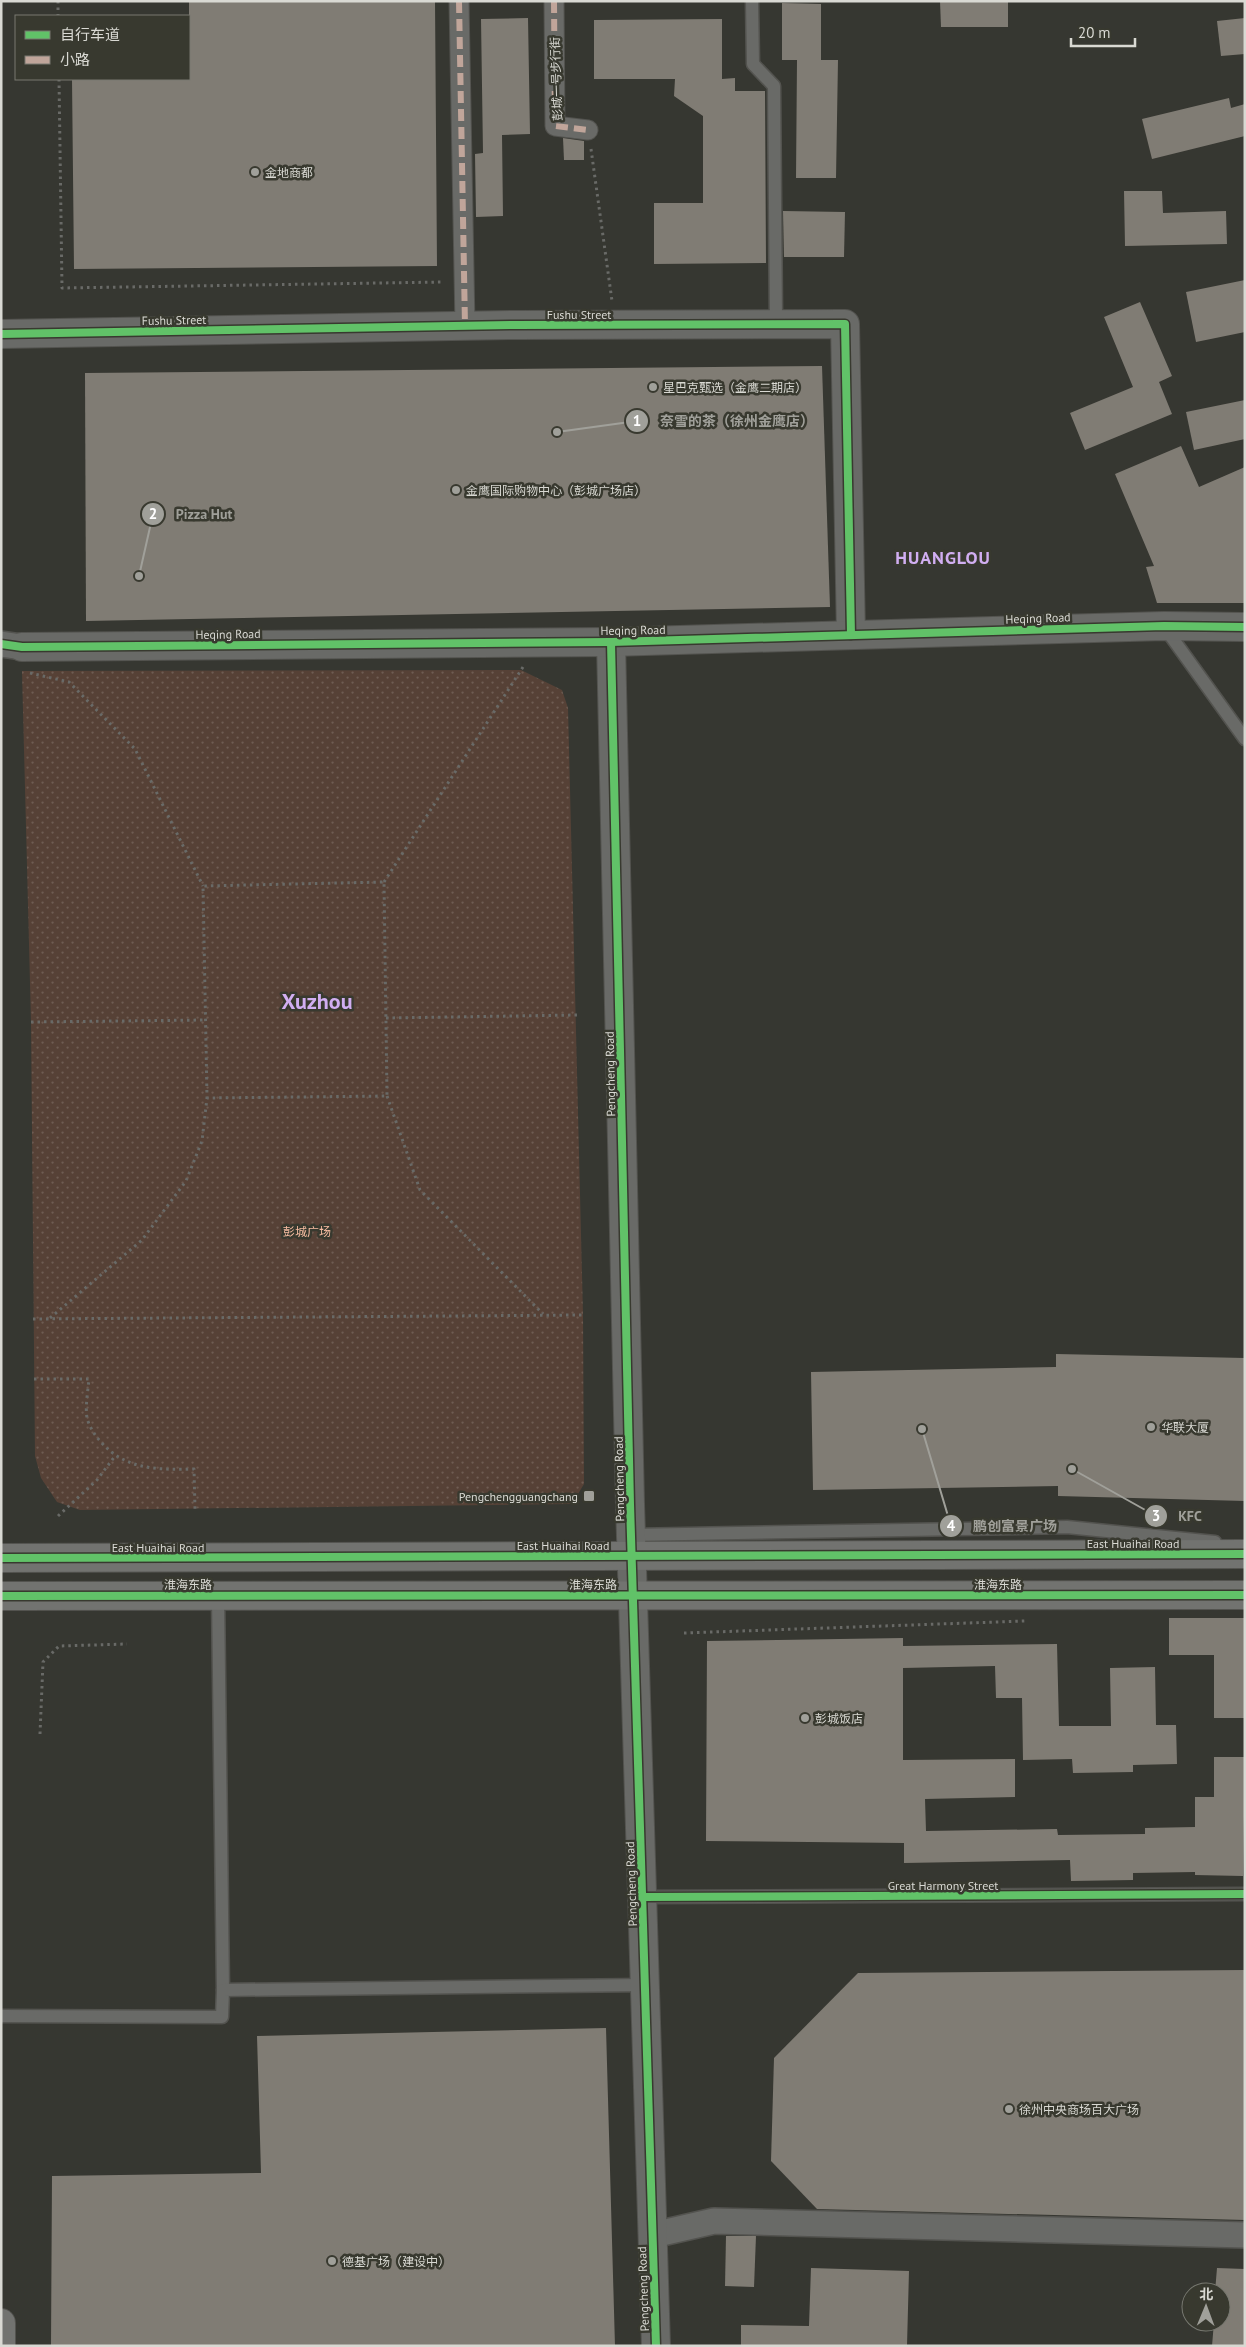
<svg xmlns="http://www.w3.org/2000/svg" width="1246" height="2347" font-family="'PT Sans','Noto Sans SC',sans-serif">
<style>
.park{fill:url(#park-dots)}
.building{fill:#807c74}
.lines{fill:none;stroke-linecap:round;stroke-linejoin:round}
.service-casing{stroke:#53534f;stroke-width:15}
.pedestrian-casing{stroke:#53534f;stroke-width:21}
.minor-casing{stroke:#53534f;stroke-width:28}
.tertiary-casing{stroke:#53534f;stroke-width:30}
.primary-casing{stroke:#53534f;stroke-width:30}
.path{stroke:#696a67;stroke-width:3;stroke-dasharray:2.5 4;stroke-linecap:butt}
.service{stroke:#696a67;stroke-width:12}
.pedestrian{stroke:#696a67;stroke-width:19}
.minor{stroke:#696a67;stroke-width:25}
.tertiary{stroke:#696a67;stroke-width:28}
.primary{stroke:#727370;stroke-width:28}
.quiet{stroke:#c0a59a;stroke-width:6;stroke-dasharray:12 6;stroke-linecap:butt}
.cycleway-casing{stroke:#38392f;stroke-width:11}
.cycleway{stroke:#61c268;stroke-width:8}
.poi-dot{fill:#a0a09a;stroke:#38392f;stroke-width:2}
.labels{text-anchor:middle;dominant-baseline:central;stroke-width:5;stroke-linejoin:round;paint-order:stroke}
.street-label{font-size:12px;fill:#d9d9d3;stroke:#38392f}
.poi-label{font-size:12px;fill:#d9d9d3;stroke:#38392f;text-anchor:start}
.park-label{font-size:12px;fill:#f9bea3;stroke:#38392f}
.district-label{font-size:18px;font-weight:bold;letter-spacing:1px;fill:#d1aef1;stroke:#38392f}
.town-label{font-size:22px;font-weight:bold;fill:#d1aef1;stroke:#38392f}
.leader{fill:none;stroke:#a0a09a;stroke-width:2}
.callout-dot{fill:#a0a09a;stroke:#38392f;stroke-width:2}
.mark-label{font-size:15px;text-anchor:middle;font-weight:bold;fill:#fff}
.callout-label{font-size:14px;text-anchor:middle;font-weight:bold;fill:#a0a09a;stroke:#38392f;stroke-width:5;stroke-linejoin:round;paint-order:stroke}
</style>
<defs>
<pattern id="park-dots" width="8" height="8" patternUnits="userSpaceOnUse" patternTransform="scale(1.25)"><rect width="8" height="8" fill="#564136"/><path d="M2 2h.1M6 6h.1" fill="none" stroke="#6e5c52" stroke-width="1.8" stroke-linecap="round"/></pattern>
</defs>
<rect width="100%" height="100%" fill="#363731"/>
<!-- park -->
<path class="park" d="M521,670L562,690L568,708L583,1315L584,1484L572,1504L80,1510L57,1502L41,1478L35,1456L31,1022L22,671Z"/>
<!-- building -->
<g class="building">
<path d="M189,1H435L437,266L74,269L72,79H189Z"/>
<path d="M940,1H1008V27H941Z"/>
<path d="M782,3L821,4V60H838L836,178H796L797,60H782Z"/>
<path d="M528,18L530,134L502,135L503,216L476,217L475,154L483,153L481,19Z"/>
<path d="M1245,18V54L1221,56L1217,21Z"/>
<path d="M722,19V79L735,78V91H765L766,263L654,264V203H703V116L674,96L675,79H594V20Z"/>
<path d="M1229,98L1231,108L1245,104V136L1152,159L1142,119Z"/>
<path d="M563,138L584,141V160H564Z"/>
<path d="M1124,191H1162L1163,213L1226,211L1227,244L1125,246Z"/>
<path d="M783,211L845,212L844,257H784Z"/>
<path d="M1245,280V332L1196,342L1186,292Z"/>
<path d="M1140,302L1172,376L1159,382L1172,414L1085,450L1070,413L1133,387L1104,317Z"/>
<path d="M822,366L830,607L86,621L85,373Z"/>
<path d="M1245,400V439L1194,450L1186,412Z"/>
<path d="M1181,446L1199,487L1245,467V603H1157L1146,567L1154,566L1115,474Z"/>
<path d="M1056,1354L1245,1358V1501L1058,1496V1486L813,1490L811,1372L1056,1367Z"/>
<path d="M1169,1618H1245V1718H1214V1655H1169Z"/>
<path d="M903,1638V1646L1057,1644L1059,1726H1111L1110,1668L1155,1667L1156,1725H1176L1177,1764L1133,1765V1772L1073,1773L1072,1759L1023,1760L1022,1698H996L995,1666L903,1668V1760L1015,1759V1797L925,1799L926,1831L1057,1829L1058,1835L1145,1834V1828L1195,1827V1797H1214V1757H1245L1243,1876L1195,1875V1872L1133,1873V1880L1071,1881L1070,1860L904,1863V1843L706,1841L707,1641Z"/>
<path d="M1245,1970V2220L817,2209L771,2161L774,2058L858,1973Z"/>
<path d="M606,2028L615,2346H51L52,2176L261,2173L257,2036Z"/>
<path d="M726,2236H756L754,2287L725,2286Z"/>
<path d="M811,2268L909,2271L907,2346H741V2325L809,2326Z"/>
<path d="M1217,2268L1245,2269V2346H1212L1214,2322H1221V2292H1215Z"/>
</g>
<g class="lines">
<!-- service casing -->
<g class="service-casing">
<g id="service">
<path d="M752,1L753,64L774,86L776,320"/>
<path d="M1165,628L1245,739"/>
<path d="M631,1535L1067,1527L1215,1542"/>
<path d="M218,1596L223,1990"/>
<path d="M642,1897L1245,1894"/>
<path d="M1,2016L222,2017L223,1990L645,1985"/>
</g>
</g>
<!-- pedestrian casing -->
<g class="pedestrian-casing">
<g id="pedestrian">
<path d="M459,1L465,326"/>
<path d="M554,1L555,126L588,130"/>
</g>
</g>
<!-- minor casing -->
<g class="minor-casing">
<g id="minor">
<path d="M1,644L22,647"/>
<path d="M653,2235L714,2221L1245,2235"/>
</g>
</g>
<!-- tertiary casing -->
<g class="tertiary-casing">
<g id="tertiary">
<path d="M1,334L515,325L845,324L851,635"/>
<path d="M611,642L630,1504L656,2346"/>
<path d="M22,647L611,642L1164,626L1245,627"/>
</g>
</g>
<!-- primary casing -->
<g class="primary-casing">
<g id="primary">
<path d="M1,1558L1245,1554"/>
<path d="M1,1596L1245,1595"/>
<path d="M1,2323V2346"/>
</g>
</g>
<!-- path -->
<g class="path">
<path d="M58,1V16"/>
<path d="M59,79L62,288L444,282"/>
<path d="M591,149L612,301"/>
<path d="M30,673L69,682L135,749L203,886"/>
<path d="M384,882L523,667"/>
<path d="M386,1018L577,1015"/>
<path d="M31,1022L206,1020"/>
<path d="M387,1096L420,1190L543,1314"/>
<path d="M50,1318L142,1240L186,1181L202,1141L207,1098L203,886L384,882L387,1096L207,1098"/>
<path d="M33,1319L583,1315"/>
<path d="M34,1379H89C88,1391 85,1406 87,1418C89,1426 95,1436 101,1442C125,1470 159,1470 194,1469L195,1509"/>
<path d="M58,1516L97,1480L115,1456"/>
<path d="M684,1633L1025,1621"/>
<path d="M40,1734L43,1662L59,1646L127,1644"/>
</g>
<!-- service -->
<use href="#service" class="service"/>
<!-- pedestrian -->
<use href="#pedestrian" class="pedestrian"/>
<!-- minor -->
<use href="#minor" class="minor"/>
<!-- tertiary -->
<use href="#tertiary" class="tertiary"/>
<!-- primary -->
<use href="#primary" class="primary"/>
<!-- quiet -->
<g class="quiet">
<path d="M459,1L465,326"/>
<path d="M554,1L555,126L588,130"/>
</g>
<!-- cycleway casing -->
<g class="cycleway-casing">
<g id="cycleway">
<path d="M1,334L515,325L845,324L851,635"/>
<path d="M611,642L630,1504L656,2346"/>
<path d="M1,644L22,647L611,642L1164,626L1245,627"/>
<path d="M1,1558L1245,1554"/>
<path d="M1,1596L1245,1595"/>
<path d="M642,1897L1245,1894"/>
</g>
</g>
<!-- cycleway -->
<use href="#cycleway" class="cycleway"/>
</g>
<!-- markers -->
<g class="poi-dot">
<circle cx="255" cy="172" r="5"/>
<circle cx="653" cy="387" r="5"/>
<circle cx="456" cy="490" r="5"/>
<circle cx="1151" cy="1427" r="5"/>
<rect x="583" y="1490" width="12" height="12" rx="2.5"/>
<circle cx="805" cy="1718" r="5"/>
<circle cx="1009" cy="2109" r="5"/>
<circle cx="332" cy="2261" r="5"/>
</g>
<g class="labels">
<!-- street labels -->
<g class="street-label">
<text transform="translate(556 79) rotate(-92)">彭城一号步行街</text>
<text x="579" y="314">Fushu Street</text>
<text transform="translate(174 320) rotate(-1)">Fushu Street</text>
<text transform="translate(1038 618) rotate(-2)">Heqing Road</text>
<text transform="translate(633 630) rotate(-1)">Heqing Road</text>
<text transform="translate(228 634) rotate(-1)">Heqing Road</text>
<text transform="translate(610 1074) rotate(-91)">Pengcheng Road</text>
<text transform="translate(619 1479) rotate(-91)">Pengcheng Road</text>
<text x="1133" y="1543">East Huaihai Road</text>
<text x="563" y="1545">East Huaihai Road</text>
<text x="158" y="1547">East Huaihai Road</text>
<text x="188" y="1584">淮海东路</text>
<text x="593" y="1584">淮海东路</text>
<text x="998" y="1584">淮海东路</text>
<text transform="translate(631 1884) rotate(-92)">Pengcheng Road</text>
<text x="943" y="1885">Great Harmony Street</text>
<text transform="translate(643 2289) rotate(-92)">Pengcheng Road</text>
</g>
<!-- poi labels -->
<g class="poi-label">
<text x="265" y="172">金地商都</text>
<text x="663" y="387">星巴克甄选（金鹰二期店）</text>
<text x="466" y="490">金鹰国际购物中心（彭城广场店）</text>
<text x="1161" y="1427">华联大厦</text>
<text x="578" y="1496" text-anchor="end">Pengchengguangchang</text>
<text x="815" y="1718">彭城饭店</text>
<text x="1019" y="2109">徐州中央商场百大广场</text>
<text x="342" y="2261">德基广场（建设中）</text>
</g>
<!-- park labels -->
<g class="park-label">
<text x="307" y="1231">彭城广场</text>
</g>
<!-- district labels -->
<g class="district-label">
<text x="943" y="557">HUANGLOU</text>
</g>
<!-- town labels -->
<g class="town-label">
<text x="317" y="1001">Xuzhou</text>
</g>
</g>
<!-- callouts -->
<path class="leader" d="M557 432L637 421M139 576L153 514M1072 1469L1156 1516M922 1429L951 1526"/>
<g class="callout-dot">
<circle cx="557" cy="432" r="5"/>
<circle cx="139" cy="576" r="5"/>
<circle cx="1072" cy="1469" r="5"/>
<circle cx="922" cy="1429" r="5"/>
<circle cx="637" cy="421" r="12"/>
<circle cx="153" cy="514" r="12"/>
<circle cx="1156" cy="1516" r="12"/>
<circle cx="951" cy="1526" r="12"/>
</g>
<g class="mark-label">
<text x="637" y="426">1</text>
<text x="153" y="519">2</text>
<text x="1156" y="1521">3</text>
<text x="951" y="1531">4</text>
</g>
<g class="callout-label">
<text x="737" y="426">奈雪的茶（徐州金鹰店）</text>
<text x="204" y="519">Pizza Hut</text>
<text x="1190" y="1521">KFC</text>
<text x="1015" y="1531">鹏创富景广场</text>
</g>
<!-- border -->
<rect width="1246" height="2347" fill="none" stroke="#d9d9d3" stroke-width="5"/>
<!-- legend -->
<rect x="15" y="15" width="175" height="65" fill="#38392f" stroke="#787971"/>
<rect x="25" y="31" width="25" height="8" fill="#61c268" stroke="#787971"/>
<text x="60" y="40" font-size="15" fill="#d9d9d3">自行车道</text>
<rect x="25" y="56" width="25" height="8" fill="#c0a59a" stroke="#787971"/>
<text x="60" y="65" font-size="15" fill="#d9d9d3">小路</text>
<!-- north arrow -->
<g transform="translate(1206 2307) rotate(1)"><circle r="24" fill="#38392f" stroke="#787971"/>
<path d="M0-4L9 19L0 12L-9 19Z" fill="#a0a09a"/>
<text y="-8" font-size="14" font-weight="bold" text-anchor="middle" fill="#d9d9d3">北</text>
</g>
<!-- scale -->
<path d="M1071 38v8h64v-8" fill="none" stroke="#d9d9d3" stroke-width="2.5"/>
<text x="1078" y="38" font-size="15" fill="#d9d9d3" stroke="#38392f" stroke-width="4" paint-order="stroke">20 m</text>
</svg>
